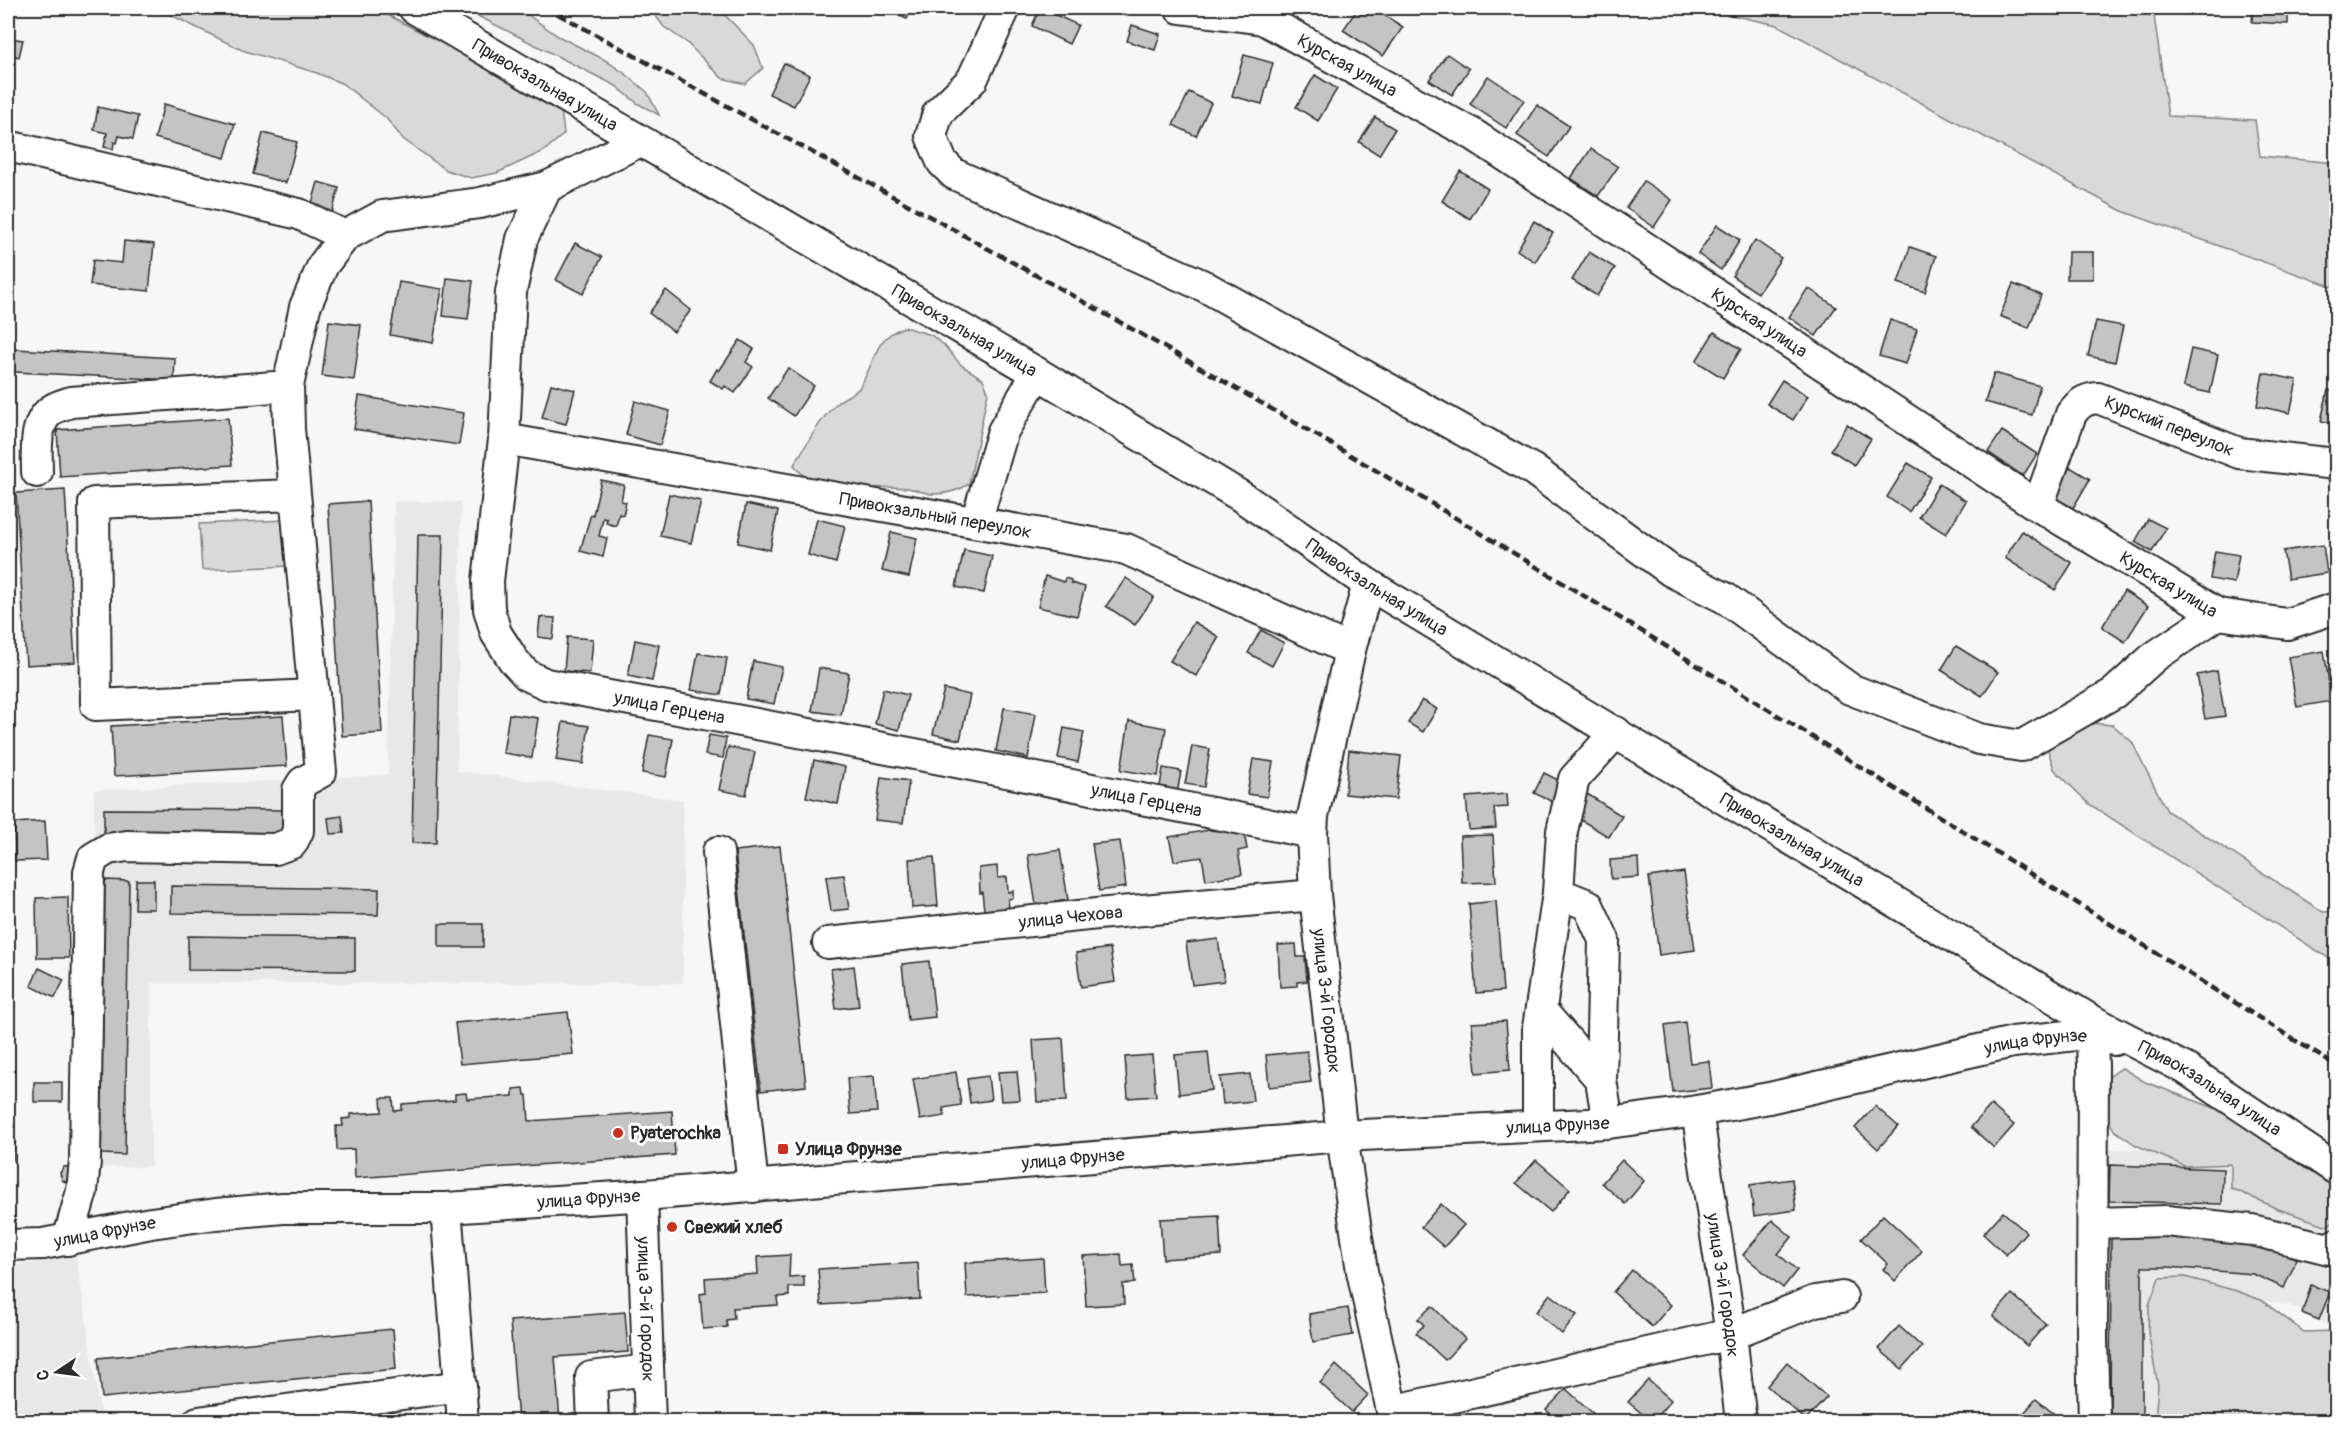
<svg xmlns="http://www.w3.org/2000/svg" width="2344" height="1429" font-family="Pangolin,sans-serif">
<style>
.built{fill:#e8e8e8}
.green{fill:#d9d9d9;stroke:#828282;stroke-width:1.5}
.building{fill:#c4c4c4;stroke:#2b2b2b;stroke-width:1.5}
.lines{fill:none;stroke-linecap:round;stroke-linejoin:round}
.minor-casing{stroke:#2b2b2b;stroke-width:34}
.minor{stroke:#fff;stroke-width:30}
.rail{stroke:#2b2b2b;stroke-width:4.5;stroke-dasharray:9 4.5;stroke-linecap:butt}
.poi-dot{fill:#c8321e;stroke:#fff;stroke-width:2}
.labels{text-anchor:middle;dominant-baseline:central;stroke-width:6;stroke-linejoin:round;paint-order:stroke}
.street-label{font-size:18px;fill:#2b2b2b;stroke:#fff}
.poi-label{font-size:18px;font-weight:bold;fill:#2b2b2b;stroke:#fff;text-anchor:start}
</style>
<rect width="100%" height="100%" fill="#f7f7f7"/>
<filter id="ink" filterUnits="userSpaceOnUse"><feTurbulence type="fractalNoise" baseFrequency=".0167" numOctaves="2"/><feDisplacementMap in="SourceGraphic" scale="12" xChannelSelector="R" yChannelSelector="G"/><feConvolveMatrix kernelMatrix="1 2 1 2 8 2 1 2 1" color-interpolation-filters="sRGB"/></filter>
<g filter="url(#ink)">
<!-- built -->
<g class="built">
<path d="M394,501L461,502L457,771L683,800V983H151V1167H94V790L388,775Z"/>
<path d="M2104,1149L2222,1151L2336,1213V1291L2328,1326L2290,1305L2168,1286L2165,1421H2105Z"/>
<path d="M76,1255L102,1421H8V1267Z"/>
</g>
<!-- green -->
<g class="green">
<path d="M151,8H375L424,34L472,56L561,110L564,134L544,151L497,173L471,178L446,170L403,139L386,118L343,84L317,73L242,50L169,14Z"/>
<path d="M454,8H518L558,36L605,60L627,75L647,92L659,115L637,103L616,86L482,18Z"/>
<path d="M650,8H718L754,45L763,68L745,84L722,78L686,42L664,27Z"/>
<path d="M1699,8H2153L2168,116L2255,120L2260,156L2336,163V288L2122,211L1777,25Z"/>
<path d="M905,327L931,335L944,345L961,365L983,379L988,392L969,484C958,491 948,494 934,494C925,494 916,489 907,488C876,484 844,496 815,484C806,480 800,472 794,465C807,444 819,420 837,403C843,397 855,394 859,388C876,364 872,337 905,327Z"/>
<path d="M286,520L289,566L202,570L199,524Z"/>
<path d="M2090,723L2113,725L2132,742L2167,811L2323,912L2336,911V963L2089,804L2054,769L2047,747Z"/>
<path d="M2122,1068L2145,1082L2220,1110L2330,1185L2336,1193V1218L2328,1226L2278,1209L2231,1188V1164L2184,1166L2136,1145L2114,1130L2101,1106L2104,1080Z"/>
<path d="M2185,1277L2237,1291L2261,1300L2304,1332L2332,1331L2336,1326V1421H2155L2158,1385L2148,1332L2149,1305L2159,1278Z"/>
</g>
<!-- building -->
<g class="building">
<path d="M880,8H912L907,19Z"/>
<path d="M1040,8L1078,25L1069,44L1032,26Z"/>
<path d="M1358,8H1373L1403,27L1383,56L1343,30Z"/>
<path d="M2253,8H2288V24L2252,22Z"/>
<path d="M8,21L13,23L9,38L23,40L19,57L8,54Z"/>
<path d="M1132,25L1160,34L1155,50L1127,41Z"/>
<path d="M1447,54L1469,69L1452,95L1429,80Z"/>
<path d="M1244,55L1273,63L1262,104L1232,96Z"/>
<path d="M784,63L810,75L794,106L769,94Z"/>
<path d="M1315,75L1337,89L1318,121L1296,107Z"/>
<path d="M1488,76L1524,100L1506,128L1470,104Z"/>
<path d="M1189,92L1211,103L1196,136L1173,125Z"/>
<path d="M164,104L235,124L225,158L155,138Z"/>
<path d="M1537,105L1569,126L1549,157L1517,135Z"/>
<path d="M98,107L138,116L133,139L119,136L117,143L114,142L113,149L104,147L107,133L94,130Z"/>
<path d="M1375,117L1395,129L1379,155L1359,142Z"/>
<path d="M263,133L297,142L286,183L253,174Z"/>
<path d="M1591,149L1618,167L1598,196L1571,178Z"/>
<path d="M1460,171L1488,189L1470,219L1442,201Z"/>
<path d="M1644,181L1672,200L1654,227L1626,208Z"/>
<path d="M318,182L339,188L332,213L311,207Z"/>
<path d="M1534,221L1553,233L1535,262L1517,250Z"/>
<path d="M1717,225L1740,240L1721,270L1698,254Z"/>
<path d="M1755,240L1781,258L1758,293L1732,276Z"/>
<path d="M124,241L154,244L149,291L90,285L93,260L122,263Z"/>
<path d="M575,243L602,257L583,294L556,280Z"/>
<path d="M1910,247L1936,256L1925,292L1898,283Z"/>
<path d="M1589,252L1615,268L1597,296L1572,280Z"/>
<path d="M2068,252H2093V279H2067Z"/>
<path d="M447,278L473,281L468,319L443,316Z"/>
<path d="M399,282L442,289L433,343L390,335Z"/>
<path d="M2013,284L2041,295L2029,328L2000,316Z"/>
<path d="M1808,288L1836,307L1816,336L1789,317Z"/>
<path d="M666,290L691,310L674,332L649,313Z"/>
<path d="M1890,320L1917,329L1906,364L1879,356Z"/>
<path d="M329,321L361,325L354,380L322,376Z"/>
<path d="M2096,321L2123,326L2115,362L2088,356Z"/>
<path d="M1714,332L1741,349L1723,378L1696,361Z"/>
<path d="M740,340L754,349L746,362L753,367L735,393L725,386L723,389L710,381L717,369L719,371Z"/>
<path d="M15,349L175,358L174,380L14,372Z"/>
<path d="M2191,349L2218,355L2210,393L2183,387Z"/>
<path d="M788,368L814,386L794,416L768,398Z"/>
<path d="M1994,373L2040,386L2032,415L1985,402Z"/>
<path d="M2263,373L2297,380L2290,413L2257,406Z"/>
<path d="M1782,380L1808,396L1793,420L1767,404Z"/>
<path d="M551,384L575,390L566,424L542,418Z"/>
<path d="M2328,390L2336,392V424L2321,421Z"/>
<path d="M359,396L464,413L459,445L354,429Z"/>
<path d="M635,401L670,411L660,445L626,435Z"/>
<rect x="8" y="407" width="1" height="46"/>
<path d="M228,418L232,465L60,477L57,430Z"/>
<path d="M1847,424L1871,439L1854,465L1831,450Z"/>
<path d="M2002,431L2037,454L2023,476L1988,452Z"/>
<path d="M1908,463L1931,477L1909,512L1887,497Z"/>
<path d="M2070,467L2090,479L2073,508L2053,497Z"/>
<path d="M601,480L624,485L621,501L626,502L623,515L619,514L616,526L606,523L607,519L603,518L599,536L607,538L603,557L580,551L591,514L593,515Z"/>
<path d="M1939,484L1966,501L1946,534L1919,517Z"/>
<path d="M65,490L75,662L26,665L16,493Z"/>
<path d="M669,494L701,501L691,543L660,536Z"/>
<path d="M368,501L382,733L342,736L328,504Z"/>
<path d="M746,504L778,511L770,550L738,543Z"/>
<path d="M817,519L845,526L836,563L808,555Z"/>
<path d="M2148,519L2166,528L2152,552L2135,542Z"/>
<path d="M2022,531L2072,563L2055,590L2005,558Z"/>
<path d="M891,532L917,538L909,577L882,571Z"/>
<path d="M418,535H443L436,843H412Z"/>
<path d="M2323,545L2327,573L2288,579L2283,551Z"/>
<path d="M964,550L992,556L984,593L956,587Z"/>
<path d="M2215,551L2239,555L2234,583L2210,579Z"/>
<path d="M1045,576L1064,582L1065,578L1071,580V583L1085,587L1077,616L1038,607Z"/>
<path d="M1126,578L1154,597L1135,625L1106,606Z"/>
<path d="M2124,591L2148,606L2125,642L2102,627Z"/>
<path d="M540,617L555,618L553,639L538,637Z"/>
<path d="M1194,622L1219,637L1196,676L1170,661Z"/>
<path d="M1261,630L1284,643L1272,666L1248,653Z"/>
<path d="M567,637L593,639L590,673L564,671Z"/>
<path d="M635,640L659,645L652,681L628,676Z"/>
<path d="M1956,646L1998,672L1982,696L1941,670Z"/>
<path d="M2324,651L2332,701L2297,707L2288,657Z"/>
<path d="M698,653L727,658L721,695L691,690Z"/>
<path d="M753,661L782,667L774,704L746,699Z"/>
<path d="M819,668L849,673L841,715L812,711Z"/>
<path d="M2217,671L2225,716L2205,719L2197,675Z"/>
<path d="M883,689L908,695L899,730L875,724Z"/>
<path d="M944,689L970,695L960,740L933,734Z"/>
<path d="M1422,700L1437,709L1423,732L1408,723Z"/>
<path d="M1004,708L1036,714L1028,758L996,751Z"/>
<path d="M509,714L538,718L532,758L503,753Z"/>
<path d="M283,716L287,766L114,776L111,726Z"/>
<path d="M1129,721L1166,728L1158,776L1121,770Z"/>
<path d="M563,722L589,726L583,764L556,760Z"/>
<path d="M1064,728L1084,732L1078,762L1058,758Z"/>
<path d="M649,735L673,739L666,777L642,773Z"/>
<path d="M709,735L726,738L723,758L705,755Z"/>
<path d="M1192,746L1210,749L1204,787L1185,784Z"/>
<path d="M728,747L755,752L746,795L719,790Z"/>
<path d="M1349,750L1401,756L1396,799L1345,794Z"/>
<path d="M1253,759L1273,762L1267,797L1247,794Z"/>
<path d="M814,760L845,767L838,804L806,797Z"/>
<path d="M1163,768L1181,771L1177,794L1159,792Z"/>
<path d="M1544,773L1564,783L1555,803L1534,793Z"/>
<path d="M881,777L909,781L903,823L875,820Z"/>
<path d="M1584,792L1622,816L1609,837L1571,814Z"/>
<path d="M1507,794L1508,807L1494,808L1496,828L1469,830L1466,797Z"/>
<path d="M104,809L290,810V836L104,835Z"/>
<path d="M342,816L344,833L330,834L328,818Z"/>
<path d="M45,821L47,860L15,861L14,823Z"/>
<path d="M1209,830L1244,833L1247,849L1238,851L1242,874L1206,880L1202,857L1174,861L1169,837Z"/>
<path d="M1493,835L1496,882L1462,883L1460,836Z"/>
<path d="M1120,841L1126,887L1099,891L1092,844Z"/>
<path d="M780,846L806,1086L761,1091L735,851Z"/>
<path d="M1060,850L1068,900L1036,905L1028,855Z"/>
<path d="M934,857L938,906L912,908L909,859Z"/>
<path d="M1638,858L1639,877L1611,879L1610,860Z"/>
<path d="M997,866L998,878L1007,877L1008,892L1013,891V898L1008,899L1009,908L984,910L982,892L980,893L979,868Z"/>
<path d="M1684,872L1695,950L1659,955L1649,877Z"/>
<path d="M844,875L849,909L831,911L826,877Z"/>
<path d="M105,880L129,881L125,1155L101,1154Z"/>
<path d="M136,880H154V909H135Z"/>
<path d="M171,886L379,889L378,915L171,913Z"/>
<path d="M68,897L69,958H37L36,898Z"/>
<path d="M1496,901L1503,991L1476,993L1469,904Z"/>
<rect x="439" y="924" width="44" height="23"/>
<path d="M188,936L355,938V971L188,970Z"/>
<path d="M1218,939L1224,981L1192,985L1186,943Z"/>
<path d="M1296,944L1297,957H1305L1307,981L1297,982V986L1280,987L1278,945Z"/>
<path d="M1110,948L1115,982L1081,987L1076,953Z"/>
<path d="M929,961L935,1017L908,1020L902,964Z"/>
<path d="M854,966L859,1006L836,1009L831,969Z"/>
<path d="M39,968L64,980L55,998L31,986Z"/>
<path d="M568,1012L573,1054L460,1064L455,1023Z"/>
<path d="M1506,1021L1510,1070L1476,1073L1472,1023Z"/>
<path d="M1685,1022L1690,1063L1709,1061L1712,1088L1673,1092L1665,1025Z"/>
<path d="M1063,1038L1067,1101L1037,1102L1033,1040Z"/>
<path d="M1307,1051L1311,1082L1269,1087L1266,1055Z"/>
<path d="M1208,1052L1212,1090L1179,1094L1175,1055Z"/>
<path d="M1152,1055L1156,1096L1128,1098L1125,1057Z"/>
<path d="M1017,1071L1020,1100L1001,1101L998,1072Z"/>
<path d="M956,1072L961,1105L943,1108L945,1116L920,1120L913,1079Z"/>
<path d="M1250,1074L1253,1101L1223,1104L1220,1077Z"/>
<path d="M874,1076L877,1112L850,1114L847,1078Z"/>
<path d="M988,1076L991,1100L970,1103L967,1079Z"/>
<rect x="34" y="1082" width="28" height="20"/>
<path d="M524,1088L525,1095H527L529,1121L672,1111L675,1155L355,1178L354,1149L337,1150L336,1126H343L342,1119L351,1118V1114L382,1112L381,1098H393L394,1111L402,1110V1104L455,1100V1094L466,1093L467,1099L513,1096V1089Z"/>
<path d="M1991,1105L2014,1125L1994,1148L1971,1127Z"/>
<path d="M1875,1106L1898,1126L1878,1149L1855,1128Z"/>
<path d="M8,1140H15L13,1160H8Z"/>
<path d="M1536,1160L1570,1189L1551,1212L1516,1183Z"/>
<path d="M1622,1160L1644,1181L1625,1204L1602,1183Z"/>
<path d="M2110,1165L2223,1169L2222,1204L2109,1201Z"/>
<path d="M70,1166L74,1182L67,1183L62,1180L60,1173L64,1167Z"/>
<path d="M1792,1179L1796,1210L1754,1216L1750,1185Z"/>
<path d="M1441,1204L1464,1225L1444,1247L1421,1227Z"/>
<path d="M2003,1212L2026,1232L2006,1255L1983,1234Z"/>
<path d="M1883,1215L1922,1251L1895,1281L1883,1269L1888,1264L1861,1239Z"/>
<path d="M1219,1216L1221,1255L1163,1259L1160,1219Z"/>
<path d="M1772,1220L1792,1237L1778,1254L1797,1270L1783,1288L1743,1255Z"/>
<path d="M2169,1235L2260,1243L2297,1259L2284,1288L2253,1274L2168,1267H2142V1422H2110L2111,1237Z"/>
<path d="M1121,1254L1122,1266L1133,1265L1135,1283L1123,1284L1124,1304L1086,1306L1083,1256Z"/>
<path d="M790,1255L789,1277L804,1276V1287H789V1296L777,1297L778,1305L733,1308L734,1319L726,1320L727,1327L703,1329L700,1294L706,1293L705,1278L758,1274L757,1257Z"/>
<path d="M1043,1258L1045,1293L967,1297L965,1263Z"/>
<path d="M918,1263L920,1299L821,1305L818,1269Z"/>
<path d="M1632,1270L1671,1305L1652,1327L1613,1292Z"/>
<path d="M2311,1285L2330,1292L2319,1320L2302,1313Z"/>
<path d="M1550,1294L1577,1315L1562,1334L1536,1312Z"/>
<path d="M2012,1294L2046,1324L2027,1346L1993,1316Z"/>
<path d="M1432,1306L1465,1339L1445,1360L1416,1333L1424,1325L1418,1319Z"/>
<path d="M1348,1308L1353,1335L1313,1342L1309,1314Z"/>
<path d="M625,1312L628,1352L555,1357L560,1422H518L510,1321Z"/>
<path d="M1899,1326L1922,1347L1902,1369L1879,1349Z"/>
<path d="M393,1329L396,1369L102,1398L98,1358Z"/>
<path d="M1787,1362L1827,1397L1806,1420L1767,1386Z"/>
<path d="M1336,1365L1368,1395L1352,1412L1320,1383Z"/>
<path d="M1648,1380L1671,1400L1652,1422L1628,1402Z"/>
<path d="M1566,1389L1595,1415L1590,1422H1559L1546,1410Z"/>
<path d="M2036,1399L2060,1419L2058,1422L2017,1421Z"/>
</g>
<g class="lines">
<!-- minor casing -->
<g class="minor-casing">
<g id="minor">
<path id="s1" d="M414,8L1037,373L1242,497L1368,584L2091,1020L2186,1069L2336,1169"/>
<path d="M1005,8L972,80L938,113L931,136L942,162L954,174L1204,286L1532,469L1671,571L1725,598L1850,689L1979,739L2021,746L2114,693L2154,657L2218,614"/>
<path id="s2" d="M1180,8L1263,19L1474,135L2038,506L2218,614L2287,624L2336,608"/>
<path d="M8,146L299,214L345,236"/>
<path id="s3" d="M547,187L522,239L511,292L504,439L488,581L489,609L496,633L514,661L527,675L546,684L946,760L1312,833"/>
<path id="s4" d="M504,439L1126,549L1350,650"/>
<path d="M37,472C37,451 33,422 53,409C58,406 65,404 71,402L288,386"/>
<path d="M294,495L94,503L96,705L314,695"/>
<path id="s5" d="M2038,506L2071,414C2079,403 2085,399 2098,398L2239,453L2336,464"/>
<path d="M976,522L1003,431L1037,373"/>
<path id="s6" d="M1368,584L1350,650L1313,816L1312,833L1315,895L1342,1136L1362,1271L1392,1411V1422"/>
<path d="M718,852L753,1187"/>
<path id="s7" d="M828,943L1097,914L1315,895"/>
<path d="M1541,1010L1601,1080"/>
<path d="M2091,1020L2093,1065L2092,1339L2094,1422"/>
<path id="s8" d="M1697,1111L1731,1334L1741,1422"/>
<path d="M1608,1123L1601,1080L1604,940L1588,905L1558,893L1562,831L1574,779L1616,732"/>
<path d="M1538,1125V1028L1558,893"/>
<path id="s9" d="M642,1195L650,1422"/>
<path d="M446,1208L463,1422"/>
<path d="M2093,1223L2166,1221L2252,1230L2329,1249L2336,1244"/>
<path d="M68,1240L82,1191L85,1161L89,872L93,858L108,849L127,846L275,849L292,843L298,831V790L303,782L321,772L289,429L288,386L305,307L323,265L345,236L382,216L480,203L547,187L640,141"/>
<path id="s10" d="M8,1245L43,1244L151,1223L216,1214L283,1208H446L633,1196L1342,1136L1608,1123L1697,1111L1769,1098L2013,1042L2076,1035L2114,1040"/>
<path d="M1392,1411L1731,1334L1815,1301L1842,1297"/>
<path d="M198,1422L461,1386"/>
<path d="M593,1422L591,1377L648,1370"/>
</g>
</g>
<!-- minor -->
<use href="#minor" class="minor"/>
<!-- rail -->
<path class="rail" d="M547,8C816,155 1087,299 1350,455C1683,652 2009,861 2336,1066"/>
</g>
</g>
<!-- markers -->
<g class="poi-dot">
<circle cx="618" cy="1133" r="6"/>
<rect x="777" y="1143" width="12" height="12" rx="3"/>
<circle cx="672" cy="1227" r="6"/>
</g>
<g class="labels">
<!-- street labels -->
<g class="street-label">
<text stroke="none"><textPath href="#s2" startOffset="180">Курская улица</textPath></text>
<text stroke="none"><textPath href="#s1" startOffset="152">Привокзальная улица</textPath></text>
<text stroke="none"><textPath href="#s2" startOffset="666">Курская улица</textPath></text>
<text stroke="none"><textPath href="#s1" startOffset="638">Привокзальная улица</textPath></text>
<text stroke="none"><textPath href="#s5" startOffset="207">Курский переулок</textPath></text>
<text stroke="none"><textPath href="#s4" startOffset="438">Привокзальный переулок</textPath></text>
<text stroke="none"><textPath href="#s2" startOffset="1152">Курская улица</textPath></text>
<text stroke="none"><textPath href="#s1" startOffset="1124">Привокзальная улица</textPath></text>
<text stroke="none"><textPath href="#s3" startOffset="654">улица Герцена</textPath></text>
<text stroke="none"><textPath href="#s3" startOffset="1140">улица Герцена</textPath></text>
<text stroke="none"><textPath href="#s1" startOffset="1610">Привокзальная улица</textPath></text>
<text stroke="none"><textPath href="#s7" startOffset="244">улица Чехова</textPath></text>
<text stroke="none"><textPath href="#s6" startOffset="424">улица 3-й Городок</textPath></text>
<text stroke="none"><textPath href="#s10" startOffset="2042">улица Фрунзе</textPath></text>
<text stroke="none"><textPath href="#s1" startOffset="2096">Привокзальная улица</textPath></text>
<text stroke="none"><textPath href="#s10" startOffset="1556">улица Фрунзе</textPath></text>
<text stroke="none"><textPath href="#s10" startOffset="1070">улица Фрунзе</textPath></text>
<text stroke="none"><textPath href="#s10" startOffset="584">улица Фрунзе</textPath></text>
<text stroke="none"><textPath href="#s10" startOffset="98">улица Фрунзе</textPath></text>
<text stroke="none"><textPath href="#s8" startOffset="176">улица 3-й Городок</textPath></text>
<text stroke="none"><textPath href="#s9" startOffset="114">улица 3-й Городок</textPath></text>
</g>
<!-- poi labels -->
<g class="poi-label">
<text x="630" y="1133">Pyaterochka</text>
<text x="795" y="1149">Улица Фрунзе</text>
<text x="684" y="1227">Свежий хлеб</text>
</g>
</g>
<!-- margin -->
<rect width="2344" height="1429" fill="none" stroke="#fff" stroke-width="30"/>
<rect x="15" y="15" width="2314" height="1399" fill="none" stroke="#2b2b2b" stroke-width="2" filter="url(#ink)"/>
<!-- north arrow -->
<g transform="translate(57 1372) rotate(257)" stroke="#ffffff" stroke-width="4.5" paint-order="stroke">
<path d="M0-4.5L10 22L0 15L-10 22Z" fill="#2b2b2b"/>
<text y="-9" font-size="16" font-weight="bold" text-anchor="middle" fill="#2b2b2b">С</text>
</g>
</svg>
